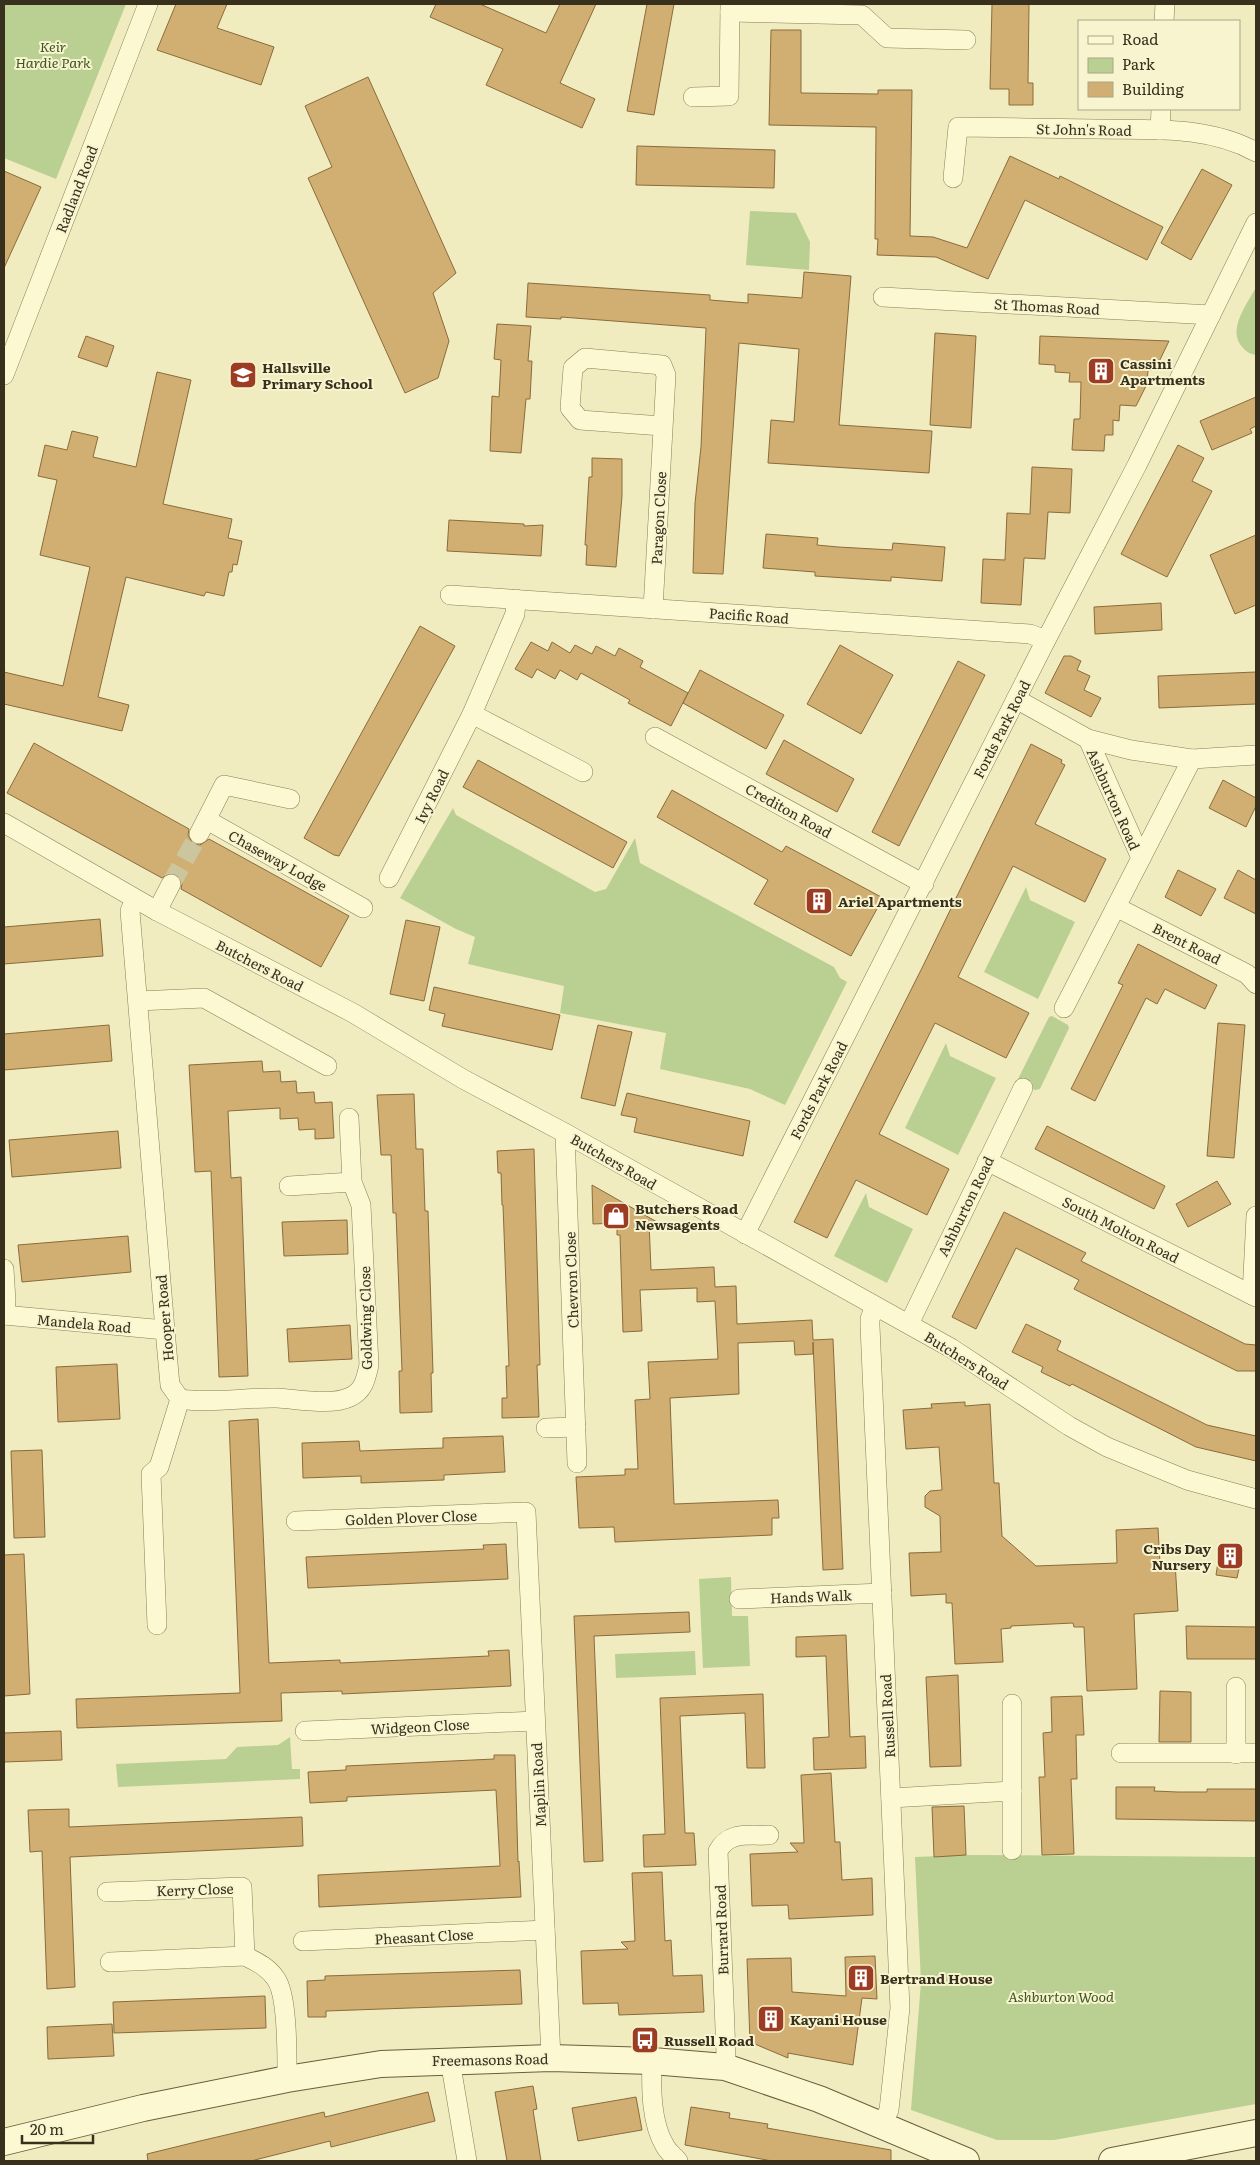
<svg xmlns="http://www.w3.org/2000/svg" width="1260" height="2165" font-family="Literata,serif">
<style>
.green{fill:#bacf92}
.building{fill:#d1ae72;stroke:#8a6c3b}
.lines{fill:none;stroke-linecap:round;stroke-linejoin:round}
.street-tunnel{stroke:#cbc69e;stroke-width:19;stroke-dasharray:19 9;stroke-linecap:butt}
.street-casing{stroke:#8a7d56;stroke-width:20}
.secondary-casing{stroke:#6b5e3a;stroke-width:28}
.street{stroke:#fbf8d2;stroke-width:19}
.secondary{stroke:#fbf8d2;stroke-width:26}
.labels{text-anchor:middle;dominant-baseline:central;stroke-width:4;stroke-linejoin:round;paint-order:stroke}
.park-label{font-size:14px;font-style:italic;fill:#3d5621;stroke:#f7f4cf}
.street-label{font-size:14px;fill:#38301c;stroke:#f7f4cf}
.poi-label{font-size:14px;font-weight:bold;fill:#38301c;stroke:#f7f4cf;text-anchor:start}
</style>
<rect width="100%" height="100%" fill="#f0ecbf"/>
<!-- green -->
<g class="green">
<path d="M4,4H126L56,179L4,158Z"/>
<path d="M750,211L796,213L810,242L809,270L746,265Z"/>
<path d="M1256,287V355C1250,354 1247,352 1243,348C1226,330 1247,305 1256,287Z"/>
<path d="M453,808L456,815L595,892L606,889L635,838L640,863L834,967L840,978L847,982L785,1105L750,1089L660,1069L666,1033L560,1013L564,986L468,964L475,937L456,929L400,898Z"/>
<path d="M1026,887L1030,900L1075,922L1038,999L984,972Z"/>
<path d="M1052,1016L1068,1025L1069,1028L1040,1089L1035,1090L1018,1082V1079L1049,1017Z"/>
<path d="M946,1043L950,1056L996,1078L958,1155L905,1128Z"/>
<path d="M866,1193L869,1207L913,1229L887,1283L834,1256Z"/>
<path d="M731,1577L732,1616H748L750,1666L703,1668L699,1579Z"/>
<path d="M695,1651L696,1675L616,1678L615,1654Z"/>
<path d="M290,1737L292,1769H300V1779L118,1787L116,1764L226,1759L237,1747L278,1745Z"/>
<path d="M966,1855L1256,1857V2104L1054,2140H997L911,2110L921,1982L915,1857Z"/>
</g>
<!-- building -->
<g class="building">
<path d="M176,4H227L217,28L274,47L261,85L157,50Z"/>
<path d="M436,4H480L546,33L560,4H596L560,83L595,99L582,128L486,85L503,49L430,17Z"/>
<path d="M647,4H674L654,115L627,111Z"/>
<path d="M992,4H1029L1028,83H1033V105H1009V89H990Z"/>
<path d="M771,30H801V93L878,94V90H912L910,236L933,237L967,248L1010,156L1059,179L1060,176L1163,227L1147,260L1025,200L988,279L936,257L877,255L878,239H875L876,127L769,125Z"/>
<path d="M368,77L456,273L433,293L449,341L438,378L405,393L308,178L332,167L305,106Z"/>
<path d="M637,146L775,150L774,188L636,185Z"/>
<path d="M1202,169L1232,185L1191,260L1161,243Z"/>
<path d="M4,171L41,187L4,268Z"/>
<path d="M804,272L851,276L839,425L932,431L929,473L768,463L771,420L794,422L799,349L739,343L723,574L693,573L695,503L701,447L706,328L561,317V319L526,317L528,283L710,295V300L748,303V294L802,298Z"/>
<path d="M497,324L531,326L528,361H532L530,399H526L521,453L490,451L492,396L499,397L500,379L501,360L494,359Z"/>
<path d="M935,333L976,336L971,428L930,425Z"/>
<path d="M86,336L114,346L107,367L78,357Z"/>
<path d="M1040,336L1169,341L1155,370H1148L1147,384L1136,406L1120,405L1119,421L1113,420V435H1105L1104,451L1072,450L1074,419H1080L1081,382H1069L1070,373L1055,372V365L1039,364Z"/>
<path d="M157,372L191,380L163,504L232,519L228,538L242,541L237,565L233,564L232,572H229L224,596L206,592L204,596L126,577L98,697L129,705L122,731L4,704V672L63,686L90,567L40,555L57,480L38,476L45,445L67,450L72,431L98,437L93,457L136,467Z"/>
<path d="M1256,397V426L1250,429L1252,433L1212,450L1200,421Z"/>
<path d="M1178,445L1204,458L1192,481L1212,491L1167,577L1121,554Z"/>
<path d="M592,458L622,459V496L616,567L586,565L587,545H585L589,477H592Z"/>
<path d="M1032,467L1072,469L1070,513L1048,512L1045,559L1024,558L1021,605L981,603L983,559L1005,560L1007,513L1030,514Z"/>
<path d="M449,520L524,524V526L543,525L541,556L447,551Z"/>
<path d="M766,534L818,538L817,545L838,547L892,550L893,543L945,547L942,581L891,577V581L815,576V572L763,568Z"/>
<path d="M1256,535V605L1235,614L1210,555Z"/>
<path d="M1161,603L1162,630L1095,634L1094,607Z"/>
<path d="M420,626L455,646L339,856L334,855L304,838Z"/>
<path d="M531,642L548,651L552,642L570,653L575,645L592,654L596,646L615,656L619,648L643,661L640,667L688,693L671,726L628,703L630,700L581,673L577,680L560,670L555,679L537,669L532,678L515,669Z"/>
<path d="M840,645L893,675L861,734L807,704Z"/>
<path d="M1064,656H1071L1081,661L1077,670L1090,676L1084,690L1101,698L1091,717L1045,693Z"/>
<path d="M958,661L985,675L899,846L872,832Z"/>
<path d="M700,670L784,715L766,749L683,703Z"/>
<path d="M1256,672V704L1159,708L1158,676Z"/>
<path d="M784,740L854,779L837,812L766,774Z"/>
<path d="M34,743L189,829L188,835L193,844L200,845L209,839L349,916L321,967L181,889L182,883L177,874L170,873L162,878L7,793Z"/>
<path d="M1031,744L1062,760L1061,763L1065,765L1035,824L1106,859L1085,902L1013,866L958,977L1029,1013L1006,1058L935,1023L879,1134L949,1169L927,1215L856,1180L827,1238L794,1222L922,968Z"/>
<path d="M478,760L627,842L613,868L463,787Z"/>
<path d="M1223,780L1256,798V806L1246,827L1209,808Z"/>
<path d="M672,790L782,852L786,846L883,898L851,956L754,904L768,880L657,817Z"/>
<path d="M1178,870L1216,889L1201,916L1165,897Z"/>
<path d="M1238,870L1256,880V914L1224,898Z"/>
<path d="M100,919L103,956L4,964V927Z"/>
<path d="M406,920L440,927L424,1001L390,994Z"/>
<path d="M1138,944L1217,985L1205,1009L1165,989L1157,1004L1146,998L1095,1101L1071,1089L1123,985L1118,983Z"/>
<path d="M434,987L560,1015L552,1050L442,1026L445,1014L429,1010Z"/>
<path d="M1218,1023L1245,1025L1234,1158L1207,1156Z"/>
<path d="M109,1025L112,1061L4,1070V1034Z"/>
<path d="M598,1025L632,1032L615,1106L581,1098Z"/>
<path d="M262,1061L263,1072L280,1071L281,1082L296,1081L297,1093L314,1092L315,1103L332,1102L334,1138L315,1139V1129L299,1130L298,1118L280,1119V1108L228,1111L231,1178L241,1177L248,1376L219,1377L211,1171L195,1172L189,1065Z"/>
<path d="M627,1093L750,1121L743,1156L634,1132L637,1118L621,1115Z"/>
<path d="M414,1094L416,1149H423L425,1211H428L433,1373H431L432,1412L400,1413L399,1371H402L396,1213H393L391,1155H381L377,1095Z"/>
<path d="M1047,1126L1165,1186L1154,1209L1035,1149Z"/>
<path d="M118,1131L121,1168L12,1177L9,1140Z"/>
<path d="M534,1149L540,1365H537L539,1417L502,1418V1398H507L506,1366H509L503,1205H502L501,1173H498L497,1151Z"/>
<path d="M1217,1181L1231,1204L1188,1227L1176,1204Z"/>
<path d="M592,1185L657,1222H649L651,1270L714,1267L715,1287L736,1286L737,1324L812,1320L813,1340L833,1339L843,1569L823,1570L813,1342V1354L795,1355L794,1341L738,1343L739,1394L670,1398L674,1504L778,1500L779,1518H772V1535L615,1542L614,1527L579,1528L576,1477L625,1475V1469H638L635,1400L650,1399L648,1362L718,1359L715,1301L697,1302V1288L640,1290L642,1331L623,1332L620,1235H617V1223L593,1224Z"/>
<path d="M1004,1212L1086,1253L1081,1261L1107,1274L1245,1344L1256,1345V1371H1237L1163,1334L1074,1289L1079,1280L1016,1248L976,1329L952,1317Z"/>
<path d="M347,1220L348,1254L284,1256L282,1222Z"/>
<path d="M128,1236L131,1272L22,1282L18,1245Z"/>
<path d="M1026,1324L1061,1341L1057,1350L1207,1425L1256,1436V1461L1196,1447L1072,1384L1070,1386L1041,1372L1043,1367L1012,1352Z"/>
<path d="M350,1325L352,1359L289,1362L287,1329Z"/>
<path d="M117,1364L120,1419L58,1422L56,1367Z"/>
<path d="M965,1402V1406L990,1404L994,1483H999L1002,1536L1036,1566L1117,1563L1116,1530L1158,1528L1160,1563L1175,1562L1178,1611L1134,1614L1137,1689L1087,1691L1084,1627H1074L1073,1623L1011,1626V1628L1001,1629L1003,1662L955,1664L952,1603H946V1594L911,1596L909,1553L941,1552L940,1516L925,1507V1496L930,1491L942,1490L939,1447L906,1449L903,1410L932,1408L931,1404Z"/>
<path d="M258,1419L269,1663L340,1660V1663L489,1656L488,1651L509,1650L511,1686L342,1694V1691L281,1693L282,1721L77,1728L76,1699L240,1693L229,1421Z"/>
<path d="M503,1436L505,1472L444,1475V1480L361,1483V1476L303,1478L302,1443L359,1441L360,1451L410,1449L443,1448V1438Z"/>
<path d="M42,1450L45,1537L14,1538L11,1451Z"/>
<path d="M1221,1543L1243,1550L1237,1578L1216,1575Z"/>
<path d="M506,1544L508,1579L308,1588L306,1557L484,1549L483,1545Z"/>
<path d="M24,1554L30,1694L4,1696V1555Z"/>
<path d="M689,1612L690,1632L594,1636L603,1861L584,1862L574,1616Z"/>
<path d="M1186,1626L1256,1627V1659H1187Z"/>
<path d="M846,1635L850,1737L865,1736L866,1768L814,1770L813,1738L829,1737L826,1656L796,1657V1637Z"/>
<path d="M958,1675L961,1766L930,1767L926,1677Z"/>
<path d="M1160,1691L1191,1692V1742H1159Z"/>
<path d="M763,1694L765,1768H747L745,1713L680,1716L685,1833H694L696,1865L644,1867L643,1835L665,1834L660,1698Z"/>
<path d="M1082,1696L1084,1735H1076L1077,1779H1071L1074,1854L1042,1855L1039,1777H1045L1043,1733L1052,1732L1051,1697Z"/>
<path d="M61,1731L62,1760L4,1762V1733Z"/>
<path d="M494,1755H515L518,1862L519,1861L521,1897L319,1907L318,1875L500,1866L496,1790L347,1797V1801L310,1803L308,1772L346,1770V1766L494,1759Z"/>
<path d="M831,1773L835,1842H840L842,1880L872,1878L873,1915L789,1919L788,1905L752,1906L750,1854L798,1852L790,1843H804L801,1775Z"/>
<path d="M1116,1787H1155L1154,1791L1178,1792H1207V1789H1256V1821L1116,1819Z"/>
<path d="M964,1806L966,1855L934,1857L932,1807Z"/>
<path d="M69,1809V1827L302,1817L303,1846L70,1857L75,1987L47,1989L42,1851L30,1852L28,1810Z"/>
<path d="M662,1872L665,1941L671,1940L673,1976L702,1975L704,2012L619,2015L618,2003L583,2004L581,1951L628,1949L621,1942L635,1941L632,1873Z"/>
<path d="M875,1956L877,1999L862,1998L853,2065L788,2053V2058L750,2042L747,1959L791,1958L792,1992L846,1996L845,1957Z"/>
<path d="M520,1970L522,2004L326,2011V2017H308L307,1981L325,1980V1976Z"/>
<path d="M265,1996L266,2028L114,2033L113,2002Z"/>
<path d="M112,2024L114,2056L48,2059L47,2027Z"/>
<path d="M533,2086L537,2109L533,2110L541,2161H507L495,2092Z"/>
<path d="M428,2092L435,2121L331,2147L330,2141L251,2161H148L147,2154L200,2141L324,2112L325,2117Z"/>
<path d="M636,2097L642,2130L578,2141L572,2108Z"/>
<path d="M691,2107L730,2113L729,2118L768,2124L767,2128L891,2150V2161H772L685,2145Z"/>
</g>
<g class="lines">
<!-- street-tunnel -->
<path class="street-tunnel" d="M171,884L199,834"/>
<!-- street casing -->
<g class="street-casing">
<g id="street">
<path d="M730,12L862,15L887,38L966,40"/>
<path d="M1164,21L1165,4"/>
<path d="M693,97L729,96L730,4"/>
<path d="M1160,130L1161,109"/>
<path d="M953,178L958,127C1004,128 1050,128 1096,129C1150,130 1208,125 1256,152"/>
<path d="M883,297L1211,315"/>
<path d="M4,375L148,4"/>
<path d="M450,595L1030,634L1046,640"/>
<path d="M653,609L666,375L662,365L585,358L573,368L570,408L580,420L662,426"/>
<path d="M1016,699L1088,739L1131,750L1192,759L1256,755"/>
<path d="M472,714L583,772"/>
<path d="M655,737L924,884"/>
<path d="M1088,739L1141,858"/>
<path d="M207,820L363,908"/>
<path d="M4,823L157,911L353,1013L463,1079L565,1133L951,1348L1069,1426L1107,1447L1187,1480L1256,1499"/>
<path d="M199,834L224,785L290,799"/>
<path d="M389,878L472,714L515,614L516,599"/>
<path d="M135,899L130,911L165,1330L170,1385L180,1399L159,1467L151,1474L157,1625"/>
<path d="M1116,907L1247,974L1256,984"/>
<path d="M157,911L171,884"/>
<path d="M138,1001L204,998L327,1066"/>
<path d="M1064,1008L1192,759"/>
<path d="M565,1133L577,1463"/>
<path d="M987,1161L1256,1297"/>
<path d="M289,1186L352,1182"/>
<path d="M745,1234L1046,640L1137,465L1256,223"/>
<path d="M4,1269L6,1301L5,1315"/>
<path d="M1252,1295L1256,1216"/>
<path d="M875,1306L870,1319V1326L900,2008L889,2110L882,2125"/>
<path d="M4,1315L165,1330"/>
<path d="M909,1324L1023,1088"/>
<path d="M180,1399C212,1404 245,1397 277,1398C297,1399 332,1406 350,1397C364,1391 366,1378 369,1365L361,1205L352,1182L349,1118"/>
<path d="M546,1428L576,1427"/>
<path d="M296,1521L526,1512L551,2058"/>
<path d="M739,1599L882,1593"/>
<path d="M1012,1704V1850"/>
<path d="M305,1731L535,1721"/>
<path d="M1121,1753H1256"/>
<path d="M1236,1754V1687"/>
<path d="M891,1798L1012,1791"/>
<path d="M107,1892L242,1887L245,1956"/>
<path d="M303,1941L545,1930"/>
<path d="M110,1962L245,1956C257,1962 268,1967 276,1979C288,1996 287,2056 287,2079"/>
<path d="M450,2060L467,2161"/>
<path d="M652,2061C651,2088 651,2123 665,2146C668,2152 674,2156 678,2161"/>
<path d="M725,2067L726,2054L718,1851C729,1831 748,1836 769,1835"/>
</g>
</g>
<!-- secondary casing -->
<g class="secondary-casing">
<g id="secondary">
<path d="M4,2142L143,2108L287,2079L381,2064L551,2058L652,2061L725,2067L819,2099L966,2161"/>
<path d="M1112,2161L1256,2133"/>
</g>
</g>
<!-- street -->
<use href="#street" class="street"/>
<!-- secondary -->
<use href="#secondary" class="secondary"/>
</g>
<!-- icons -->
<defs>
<g id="building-square" transform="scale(1.4375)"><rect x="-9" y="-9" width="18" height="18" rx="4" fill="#9c3d23" stroke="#f7f4cf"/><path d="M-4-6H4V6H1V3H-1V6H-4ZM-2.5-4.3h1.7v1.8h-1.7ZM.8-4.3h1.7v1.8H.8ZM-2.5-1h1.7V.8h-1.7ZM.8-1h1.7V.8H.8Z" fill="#fff"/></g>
<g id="school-square" transform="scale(1.4375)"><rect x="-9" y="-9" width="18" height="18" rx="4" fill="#9c3d23" stroke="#f7f4cf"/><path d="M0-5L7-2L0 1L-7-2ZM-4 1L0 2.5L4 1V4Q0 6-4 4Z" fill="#fff"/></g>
<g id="shop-square" transform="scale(1.4375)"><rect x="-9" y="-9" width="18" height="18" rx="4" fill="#9c3d23" stroke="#f7f4cf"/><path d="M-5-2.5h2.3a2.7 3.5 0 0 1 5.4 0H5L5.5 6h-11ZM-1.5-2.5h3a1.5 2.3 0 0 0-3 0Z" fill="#fff"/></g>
<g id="bus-square" transform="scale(1.4375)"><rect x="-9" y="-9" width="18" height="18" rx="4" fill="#9c3d23" stroke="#f7f4cf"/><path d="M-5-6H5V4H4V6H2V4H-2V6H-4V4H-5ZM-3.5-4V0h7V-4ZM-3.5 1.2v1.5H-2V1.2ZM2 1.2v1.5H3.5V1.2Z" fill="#fff"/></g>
</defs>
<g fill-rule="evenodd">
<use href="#building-square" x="1101" y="371"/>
<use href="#school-square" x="243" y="375"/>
<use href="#building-square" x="819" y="901"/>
<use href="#shop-square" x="616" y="1216"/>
<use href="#building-square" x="1230" y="1556"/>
<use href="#building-square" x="861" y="1978"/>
<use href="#building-square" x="771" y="2019"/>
<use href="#bus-square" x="645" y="2040"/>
</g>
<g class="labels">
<!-- park labels -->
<g class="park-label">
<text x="53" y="46">Keir<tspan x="53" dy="16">Hardie Park</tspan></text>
<text x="1061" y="1996">Ashburton Wood</text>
</g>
<!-- street labels -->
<g class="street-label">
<text transform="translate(1084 129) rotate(1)">St John's Road</text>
<text transform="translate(76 189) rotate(-69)">Radland Road</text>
<text transform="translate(1047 306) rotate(3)">St Thomas Road</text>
<text transform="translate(658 518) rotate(-87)">Paragon Close</text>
<text transform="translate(749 615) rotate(4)">Pacific Road</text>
<text transform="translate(1001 729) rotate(-63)">Fords Park Road</text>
<text transform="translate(431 796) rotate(-64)">Ivy Road</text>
<text transform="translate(1114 799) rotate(66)">Ashburton Road</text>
<text transform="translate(789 810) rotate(29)">Crediton Road</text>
<text transform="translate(278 860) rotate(29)">Chaseway Lodge</text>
<text transform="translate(1187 943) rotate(27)">Brent Road</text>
<text transform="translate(260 965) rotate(27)">Butchers Road</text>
<text transform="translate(818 1090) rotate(-63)">Fords Park Road</text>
<text transform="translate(614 1161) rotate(30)">Butchers Road</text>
<text transform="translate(965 1206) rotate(-64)">Ashburton Road</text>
<text transform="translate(1121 1229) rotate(27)">South Molton Road</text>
<text transform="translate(571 1280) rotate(-92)">Chevron Close</text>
<text transform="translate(164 1318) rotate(-95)">Hooper Road</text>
<text transform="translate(365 1318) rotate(-91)">Goldwing Close</text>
<text transform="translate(84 1323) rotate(5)">Mandela Road</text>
<text transform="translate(967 1360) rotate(32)">Butchers Road</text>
<text transform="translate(411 1517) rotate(-2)">Golden Plover Close</text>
<text transform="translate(811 1596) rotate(-2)">Hands Walk</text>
<text transform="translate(887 1716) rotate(-93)">Russell Road</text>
<text transform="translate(420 1726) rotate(-3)">Widgeon Close</text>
<text transform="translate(538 1785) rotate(-93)">Maplin Road</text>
<text transform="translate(195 1889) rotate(-2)">Kerry Close</text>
<text transform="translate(721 1930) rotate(-92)">Burrard Road</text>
<text transform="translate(424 1936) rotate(-3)">Pheasant Close</text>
<text transform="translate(490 2059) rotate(-1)">Freemasons Road</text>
</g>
<!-- poi labels -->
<g class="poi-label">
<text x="1120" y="363">Cassini<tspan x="1120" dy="16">Apartments</tspan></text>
<text x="262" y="367">Hallsville<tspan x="262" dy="16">Primary School</tspan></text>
<text x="838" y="901">Ariel Apartments</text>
<text x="635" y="1208">Butchers Road<tspan x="635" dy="16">Newsagents</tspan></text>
<text x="1211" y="1548" text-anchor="end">Cribs Day<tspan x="1211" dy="16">Nursery</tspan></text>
<text x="880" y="1978">Bertrand House</text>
<text x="790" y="2019">Kayani House</text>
<text x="664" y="2040">Russell Road</text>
</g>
</g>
<!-- border -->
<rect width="1260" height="2165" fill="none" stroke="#38301c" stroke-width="10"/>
<!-- legend -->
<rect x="1078" y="20" width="162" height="90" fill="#f7f4cf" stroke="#aba687"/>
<rect x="1088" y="36" width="25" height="8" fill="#fbf8d2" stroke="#aba687"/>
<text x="1122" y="45" font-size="15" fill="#38301c">Road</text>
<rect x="1088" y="58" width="25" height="15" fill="#bacf92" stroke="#aba687"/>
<text x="1122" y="70" font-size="15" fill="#38301c">Park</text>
<rect x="1088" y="82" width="25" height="15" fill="#d1ae72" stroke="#aba687"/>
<text x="1122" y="95" font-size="15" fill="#38301c">Building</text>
<!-- scale -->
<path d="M22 2135v8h71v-8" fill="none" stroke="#38301c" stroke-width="2.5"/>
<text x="30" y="2135" font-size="15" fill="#38301c" stroke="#f7f4cf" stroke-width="4" paint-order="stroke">20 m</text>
</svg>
